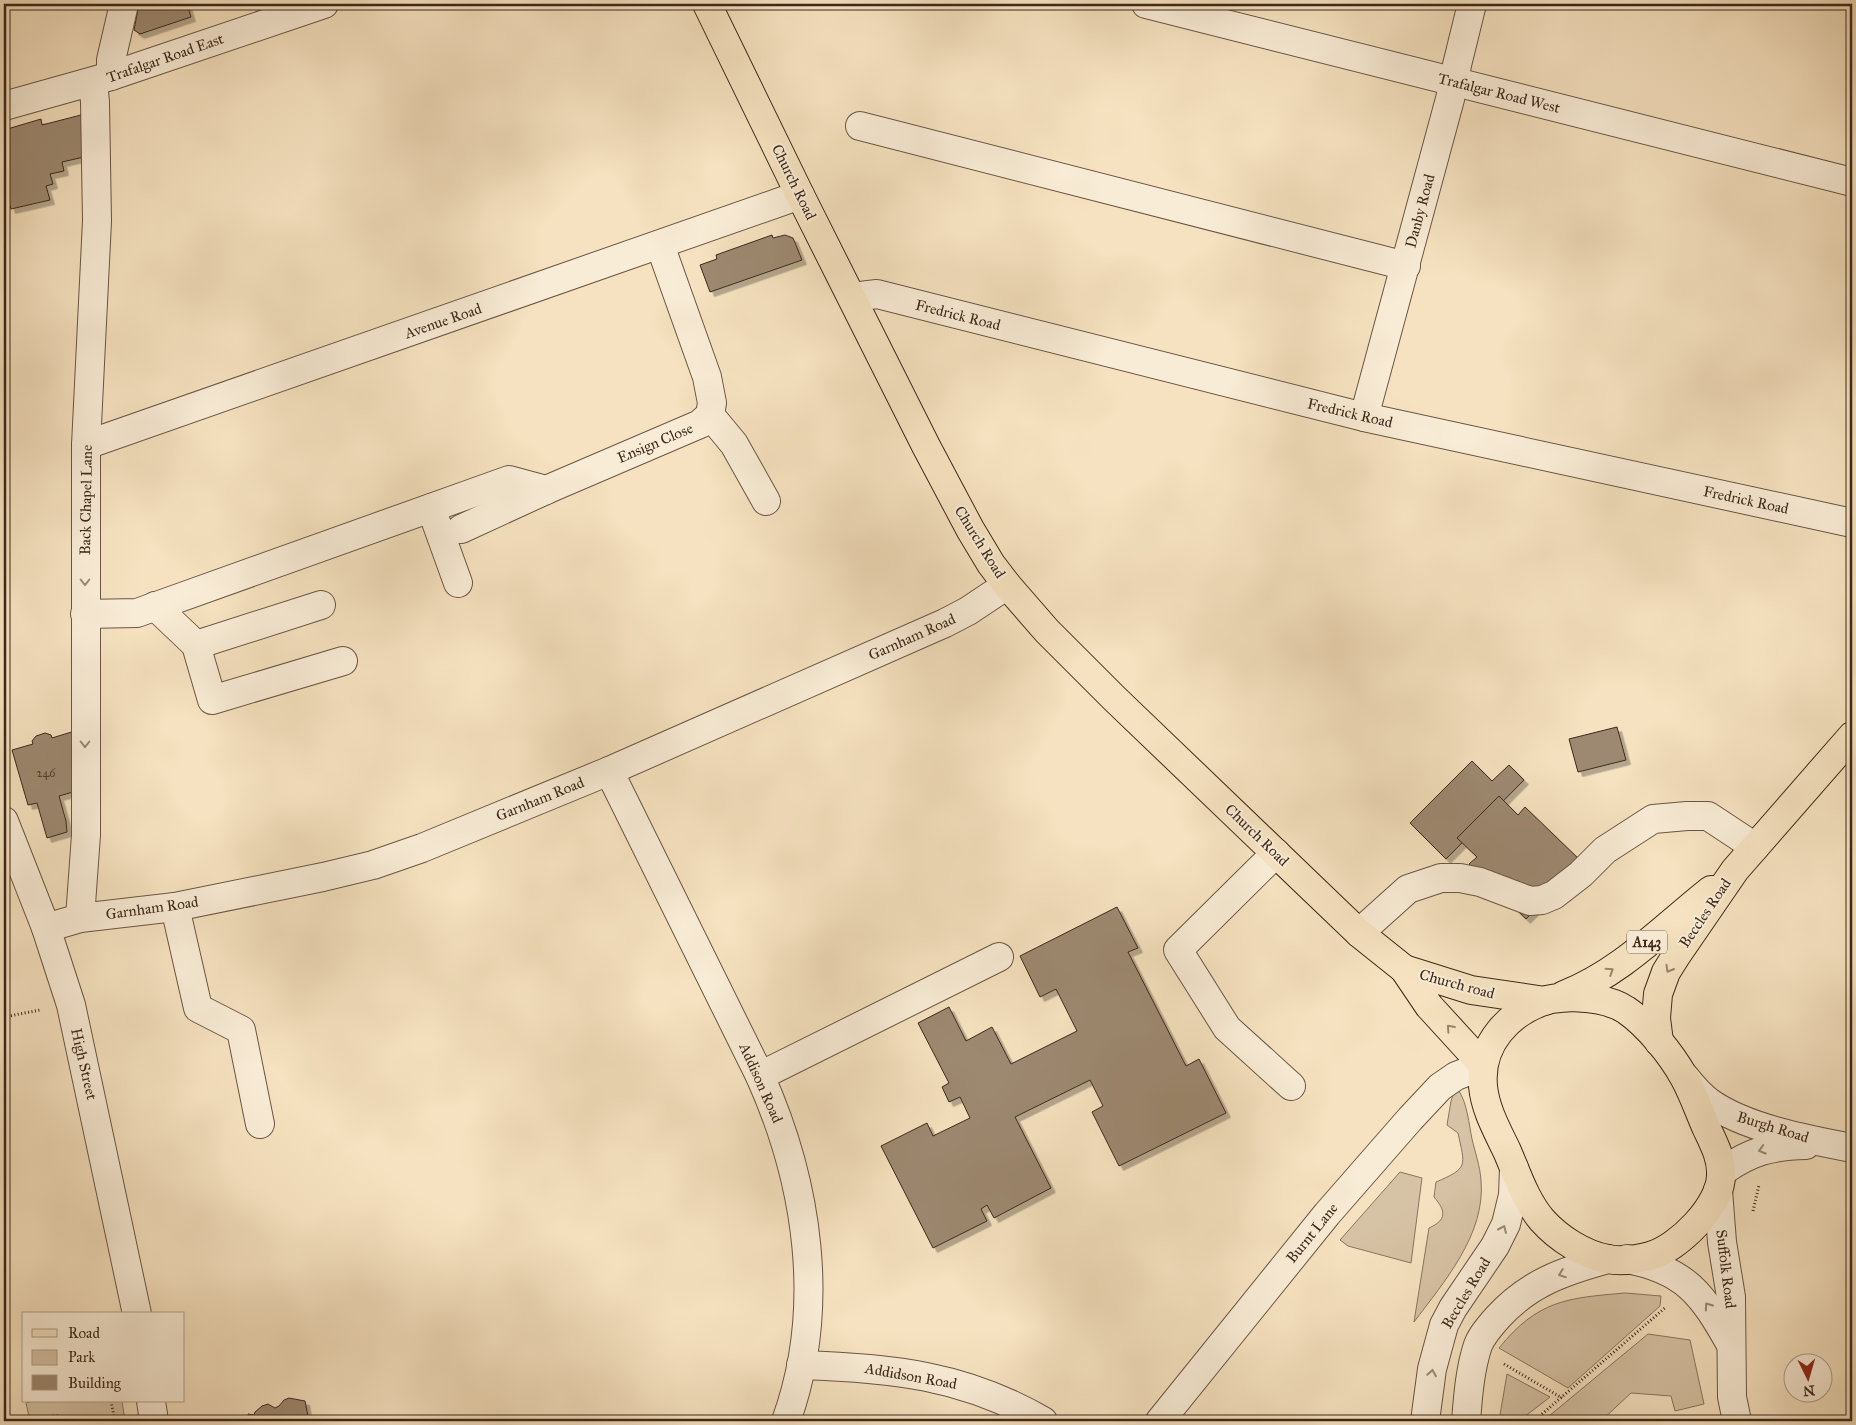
<svg xmlns="http://www.w3.org/2000/svg" width="1856" height="1425" font-family="'IM FELL Great Primer',serif">
<style>
.green{fill:#d6c2a4;stroke:#897560}
.building{fill:#9d8971;stroke:#3c281b;filter:url(#shadow)}
.lines{fill:none;stroke-linecap:round;stroke-linejoin:round}
.minor-casing{stroke:#6a5644;stroke-width:30}
.major-casing{stroke:#3c281b;stroke-width:30}
.highway-casing{stroke:#3c281b;stroke-width:30}
.path{stroke:#3c281b;stroke-width:3;stroke-dasharray:1 2.5;stroke-linecap:butt}
.minor{stroke:#f9ecd6;stroke-width:28}
.major{stroke:#f6e2c0;stroke-width:28}
.highway{stroke:#f6e2c0;stroke-width:28}
.oneway{stroke:#9a8a78}
.oneway2{stroke:#99856e}
.labels{text-anchor:middle;dominant-baseline:central;stroke-width:4;stroke-linejoin:round;paint-order:stroke}
.number-label{font-size:12px;fill:#544030}
.shield{fill:#f9ecd6;stroke:#756353;stroke-width:1}
.shield-label{font-size:14px;font-weight:bold;fill:#3c281b}
.street-label{font-size:15px;fill:#3c281b;stroke:#f9ecd6}
</style>
<defs>
<filter id="shadow"><feDropShadow dx="4.5" dy="4.5" stdDeviation="0" flood-color="#0004"/></filter>
</defs>
<rect width="100%" height="100%" fill="#f6e2c0"/>
<filter id="stains"><feTurbulence type="fractalNoise" baseFrequency=".004" numOctaves="4"/><feColorMatrix values="0 0 0 0 .2 0 0 0 0 .09 0 0 0 0 .02 0 0 0 .5 -.17"/></filter>
<radialGradient id="worn" r=".72"><stop offset=".6" stop-color="#630" stop-opacity="0"/><stop offset="1" stop-color="#630" stop-opacity=".3"/></radialGradient>
<!-- green -->
<g class="green">
<path d="M1459,1091C1467,1103 1469,1124 1472,1139C1475,1152 1480,1166 1481,1180C1486,1234 1444,1282 1414,1322L1429,1228C1447,1220 1446,1211 1434,1197L1436,1182C1469,1168 1465,1166 1458,1133L1447,1125L1451,1101L1454,1092Z"/>
<path d="M1400,1172L1422,1178L1411,1263L1348,1246L1340,1240Z"/>
<path d="M1625,1293L1661,1296L1660,1306L1568,1388L1499,1348C1538,1300 1567,1298 1625,1293Z"/>
<path d="M1648,1334L1690,1340L1704,1404L1675,1411L1671,1396L1631,1393L1601,1421L1550,1418V1421H1543Z"/>
<path d="M1507,1374L1550,1397L1519,1421H1499Z"/>
<path d="M32,1401H122L125,1421H30L26,1403Z"/>
</g>
<!-- building -->
<g class="building">
<path d="M139,4H187L191,17L140,34L134,30Z"/>
<path d="M81,115L87,139L84,157L62,162L64,171L50,174L53,184L46,186L50,200L11,209L7,196H4V130L41,119L42,125Z"/>
<path d="M772,235L773,238L785,235L793,238L802,260L710,292L700,265L717,259L716,255Z"/>
<path d="M1617,727L1626,760L1578,772L1569,739Z"/>
<path d="M78,730L73,792L59,796L66,821L67,832L47,838L37,803L28,805L12,750L33,744L32,741L36,736L45,733L51,735L52,738Z"/>
<path d="M1472,761L1492,781L1509,765L1524,780L1446,859L1410,823Z"/>
<path d="M1499,796L1518,815L1525,807L1582,862L1526,919L1469,864L1477,857L1457,838Z"/>
<path d="M1117,907L1138,948L1128,952L1186,1066L1199,1059L1226,1113L1119,1166L1092,1112L1103,1106L1090,1080L1015,1117L1051,1188L994,1218L987,1205L981,1209L987,1221L933,1248L881,1146L927,1123L933,1136L970,1118L960,1097L949,1102L942,1087L949,1083L918,1023L949,1007L966,1041L992,1027L1011,1064L1077,1031L1056,989L1040,997L1020,956Z"/>
<path d="M289,1398L305,1401L309,1421H249L248,1414L254,1415L255,1412L262,1406L268,1404L275,1408L279,1406L284,1400Z"/>
</g>
<g class="lines">
<!-- minor casing -->
<g class="minor-casing">
<g id="minor">
<path d="M1146,4L1852,182"/>
<path d="M111,76V60L124,4"/>
<path d="M4,106L111,76L324,4"/>
<path d="M860,126L1406,266"/>
<path d="M852,297L877,294L1364,417L1852,523"/>
<path d="M710,415L734,444L766,501"/>
<path d="M1364,417L1450,99L1457,65L1472,4"/>
<path d="M86,445L800,195"/>
<path d="M431,508L458,583"/>
<path d="M461,529L546,490L700,424L710,415L712,403L707,377L660,245"/>
<path d="M155,606L196,645L212,700L343,661"/>
<path d="M85,614L137,613L509,480L546,490"/>
<path d="M196,645L321,605"/>
<path d="M609,771L760,1076C808,1183 827,1308 786,1421"/>
<path d="M4,821L46,928L71,1005L137,1314"/>
<path d="M1276,853L1178,950L1227,1028L1291,1086"/>
<path d="M175,907L198,1008L241,1030L260,1124"/>
<path d="M80,918L86,835V445L97,221L95,102L93,82"/>
<path d="M46,928L80,918L175,907L323,877L373,865L422,848L609,771L945,623L968,611L1007,585"/>
<path d="M1359,933L1408,889L1441,878H1460L1480,882L1530,901L1542,900L1554,895L1581,874L1605,850L1653,819L1687,816H1708L1755,847"/>
<path d="M760,1076L999,957"/>
<path d="M1685,1077C1692,1086 1700,1095 1709,1102C1745,1128 1809,1140 1852,1148"/>
<path d="M1721,1175L1723,1171C1751,1151 1771,1146 1806,1145"/>
<path d="M1718,1190L1722,1242L1731,1297L1732,1397L1737,1421"/>
<path d="M1627,1259C1686,1270 1703,1295 1731,1345"/>
<path d="M801,1365C891,1368 964,1375 1043,1421"/>
<path d="M151,1401L154,1421"/>
<path d="M1160,1421L1327,1214L1410,1119L1440,1087L1456,1076L1482,1066"/>
<path d="M1425,1421L1432,1369L1444,1325L1453,1308L1495,1246L1506,1224L1513,1195L1514,1168"/>
<path d="M1466,1421C1468,1396 1470,1369 1478,1345C1482,1335 1490,1326 1498,1317C1529,1283 1564,1271 1608,1259"/>
</g>
</g>
<!-- major casing -->
<g class="major-casing">
<g id="major">
<path d="M707,4L800,195L926,446L970,529L991,564L1007,585L1047,631L1115,699L1359,933L1404,969L1429,1006L1482,1064"/>
<path d="M1404,969L1471,990L1545,1001"/>
</g>
</g>
<!-- highway casing -->
<g class="highway-casing">
<g id="highway">
<path d="M1564,995C1621,973 1664,927 1711,890"/>
<path d="M1570,997C1589,998 1609,999 1626,1010C1648,1025 1671,1054 1684,1077C1693,1093 1699,1111 1706,1127C1713,1142 1722,1158 1721,1175C1721,1205 1679,1248 1650,1256C1638,1259 1621,1262 1608,1259C1584,1255 1558,1238 1542,1220C1525,1200 1517,1174 1507,1151C1497,1130 1485,1109 1483,1086C1479,1044 1509,1012 1547,1000C1554,998 1562,998 1570,997Z"/>
<path d="M1659,1042L1656,1018L1658,994L1666,972L1676,956L1735,870L1852,736"/>
</g>
</g>
<!-- path -->
<g class="path">
<path d="M4,1017L40,1010"/>
<path d="M1753,1211L1759,1185"/>
<path d="M1504,1364L1562,1398"/>
<path d="M111,1401L115,1421"/>
<path d="M50,1421V1418L55,1415L61,1417L64,1421"/>
<path d="M1534,1421L1666,1307"/>
</g>
<!-- minor -->
<use href="#minor" class="minor"/>
<!-- major -->
<use href="#major" class="major"/>
<!-- highway -->
<use href="#highway" class="highway"/>
</g>
<!-- one-way arrows -->
<defs><path id="oneway-chevron" d="M-2-3.5L2.5 0L-2 3.5" fill="none" stroke-width="1.6" stroke-linecap="round" stroke-linejoin="round" transform="scale(1.25)"/></defs>
<g class="oneway">
<use href="#oneway-chevron" transform="translate(85 582) rotate(90)"/>
<use href="#oneway-chevron" transform="translate(85 744) rotate(90)"/>
<use href="#oneway-chevron" transform="translate(1762 1150) rotate(164)"/>
<use href="#oneway-chevron" transform="translate(1503 1229) rotate(-66)"/>
<use href="#oneway-chevron" transform="translate(1562 1274) rotate(159)"/>
<use href="#oneway-chevron" transform="translate(1708 1306) rotate(-125)"/>
<use href="#oneway-chevron" transform="translate(1432 1373) rotate(-81)"/>
</g>
<g class="oneway2">
<use href="#oneway-chevron" transform="translate(1669 969) rotate(120)"/>
<use href="#oneway-chevron" transform="translate(1610 971) rotate(-33)"/>
<use href="#oneway-chevron" transform="translate(1450 1028) rotate(-132)"/>
</g>
<g class="labels">
<!-- number labels -->
<g class="number-label">
<text x="46" y="773">246</text>
</g>
<!-- shield labels -->
<rect class="shield" x="1627" y="930.5" width="40" height="23" rx="4"/>
<g class="shield-label">
<text x="1647" y="942">A143</text>
</g>
<!-- street labels -->
<g class="street-label">
<text transform="translate(165 58) rotate(-19)">Trafalgar Road East</text>
<text transform="translate(1499 93) rotate(14)">Trafalgar Road West</text>
<text transform="translate(794 182) rotate(64)">Church Road</text>
<text transform="translate(1420 211) rotate(-75)">Danby Road</text>
<text transform="translate(958 315) rotate(14)">Fredrick Road</text>
<text transform="translate(443 321) rotate(-19)">Avenue Road</text>
<text transform="translate(1350 413) rotate(13)">Fredrick Road</text>
<text transform="translate(655 443) rotate(-23)">Ensign Close</text>
<text transform="translate(86 500) rotate(-89)">Back Chapel Lane</text>
<text transform="translate(1746 500) rotate(12)">Fredrick Road</text>
<text transform="translate(980 542) rotate(58)">Church Road</text>
<text transform="translate(912 637) rotate(-24)">Garnham Road</text>
<text transform="translate(540 799) rotate(-22)">Garnham Road</text>
<text transform="translate(1257 835) rotate(44)">Church Road</text>
<text transform="translate(152 908) rotate(-8)">Garnham Road</text>
<text transform="translate(1705 913) rotate(-56)">Beccles Road</text>
<text transform="translate(1457 984) rotate(15)">Church road</text>
<text transform="translate(84 1064) rotate(77)">High Street</text>
<text transform="translate(761 1083) rotate(66)">Addison Road</text>
<text transform="translate(1773 1127) rotate(17)">Burgh Road</text>
<text transform="translate(1312 1233) rotate(-51)">Burnt Lane</text>
<text transform="translate(1726 1269) rotate(83)">Suffolk Road</text>
<text transform="translate(1466 1293) rotate(-59)">Beccles Road</text>
<text transform="translate(911 1376) rotate(10)">Addidson Road</text>
</g>
</g>
<!-- margin -->
<rect width="1856" height="1425" fill="none" stroke="#f6e2c0" stroke-width="20"/>
<rect x="5" y="5" width="1846" height="1415" fill="none" stroke="#3c281b" stroke-width="2.5"/>
<rect x="10" y="10" width="1836" height="1405" fill="none" stroke="#3c281b"/>
<!-- legend -->
<rect x="22" y="1312" width="162" height="90" fill="#f9ecd6" stroke="#ad9e8b"/>
<rect x="32" y="1329" width="25" height="8" fill="#f6e2c0" stroke="#ad9e8b"/>
<text x="68" y="1338" font-size="15" fill="#3c281b">Road</text>
<rect x="32" y="1350" width="25" height="15" fill="#d6c2a4" stroke="#ad9e8b"/>
<text x="68" y="1362" font-size="15" fill="#3c281b">Park</text>
<rect x="32" y="1375" width="25" height="15" fill="#9d8971" stroke="#ad9e8b"/>
<text x="68" y="1388" font-size="15" fill="#3c281b">Building</text>
<!-- north arrow -->
<g transform="translate(1808 1378) rotate(175)"><circle r="24" fill="#f9ecd6" stroke="#ad9e8b"/>
<path d="M0-4L9 19L0 12L-9 19Z" fill="#8f2418"/>
<text y="-8" font-size="14" font-weight="bold" text-anchor="middle" fill="#3c281b">N</text>
</g>
<rect width="100%" height="100%" filter="url(#stains)"/>
<rect width="100%" height="100%" fill="url(#worn)"/>
</svg>
